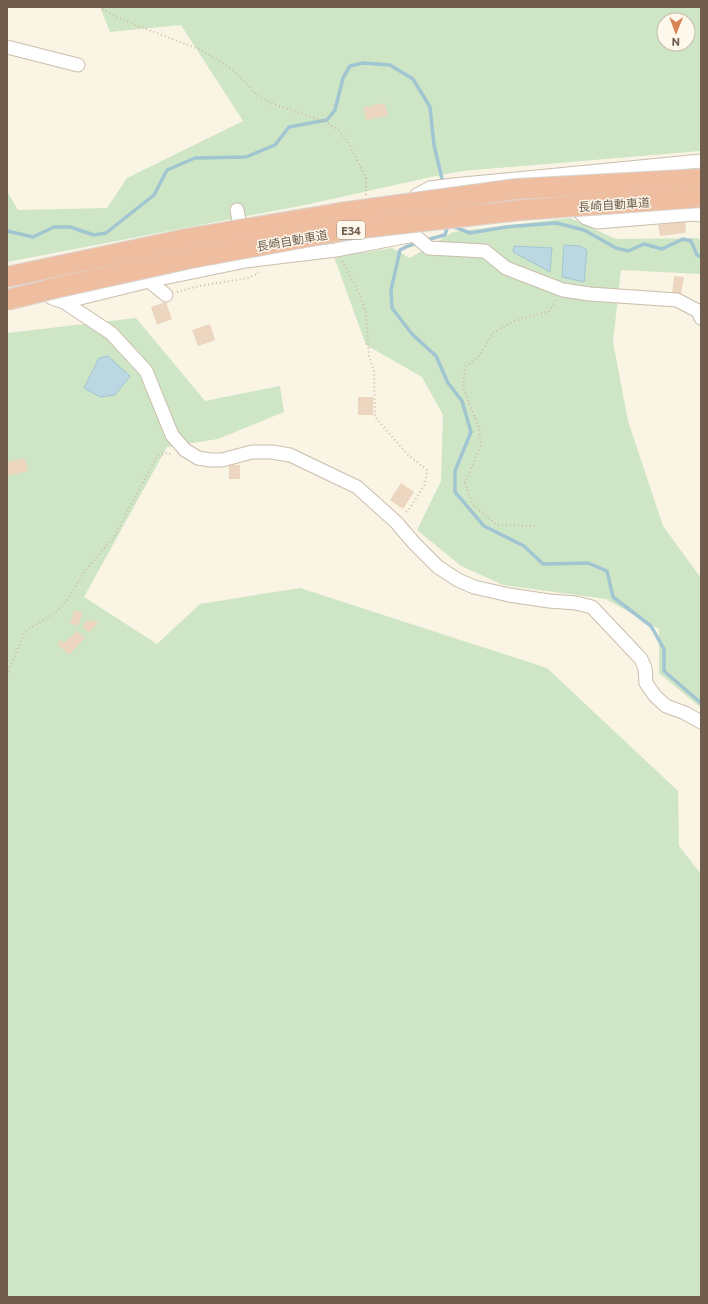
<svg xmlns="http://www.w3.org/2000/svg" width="708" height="1304" font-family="Commissioner,'Noto Sans JP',sans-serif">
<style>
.green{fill:#cee6c5;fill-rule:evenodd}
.water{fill:#bbd8e2;stroke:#a2c5d2}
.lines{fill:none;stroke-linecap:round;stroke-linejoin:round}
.stream{stroke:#a2c5d2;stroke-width:3.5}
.building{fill:#edd6bf}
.minor-casing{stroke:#cabdac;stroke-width:15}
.path{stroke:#d1baa2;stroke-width:2;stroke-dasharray:1 3;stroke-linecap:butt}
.minor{stroke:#fff;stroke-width:13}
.highway-bridge-casing{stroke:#dad5d1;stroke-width:22;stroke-linecap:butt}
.highway-bridge{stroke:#efbea1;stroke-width:20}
.labels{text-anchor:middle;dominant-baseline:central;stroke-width:3;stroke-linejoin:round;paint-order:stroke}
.shield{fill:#fdf8eb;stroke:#9a8c7c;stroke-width:1}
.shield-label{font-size:11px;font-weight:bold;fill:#705d4d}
.street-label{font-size:12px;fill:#705d4d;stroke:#fdf8eb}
</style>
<rect width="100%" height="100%" fill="#faf4e5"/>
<!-- green -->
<g class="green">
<path d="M100,7H701V151L462,171L431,177L305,205L7,262V191L18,210L107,208L127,178L243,121L181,25L110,32ZM664,20H688V44H664Z"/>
<path d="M570,218L616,239L698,238L701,241V274L621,270L613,342L628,421L663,526L701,578V708L659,673V629L606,599L503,585L461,566L417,530L441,481L443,415L422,377L366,345L334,257L392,248L410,258L453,232Z"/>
<path d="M136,318L205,401L280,386L284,412L218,439L167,447L84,597L157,644L200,604L300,588L547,668L678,791L679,846L701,874V1297H7V333Z"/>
</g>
<!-- water -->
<g class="water">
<path d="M564,245L580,246L587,250L584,282L562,277Z"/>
<path d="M514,246L552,248L550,272L513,252Z"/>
<path d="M108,356L130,376L115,395L100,397L84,388L99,358Z"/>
</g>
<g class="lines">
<!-- stream -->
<g class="stream">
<path d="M452,226L470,233L506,227L556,223L584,230L616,248L628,251L644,244L662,249L683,239L691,241L697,255L701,257"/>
<path d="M7,231L33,237L54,227H70L94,235L106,233L154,195L167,170L195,158L246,157L275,145L289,127L327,120L335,110L343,78L350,66L363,63L390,65L413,79L430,107L434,145L443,183"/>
<path d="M426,240L445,235L448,225"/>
<path d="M418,243L408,246L400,250L391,290L392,308L412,334L436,356L448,383L462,401L471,432L455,471V492L484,526L524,546L543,564L588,563L607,571L613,597L651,626L664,649V671L701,703"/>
</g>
</g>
<!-- building -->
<g class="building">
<path d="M385,103L388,116L366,120L364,107Z"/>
<path d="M685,221L686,233L660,236L658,225Z"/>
<path d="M674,276L684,277L681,294L672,293Z"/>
<path d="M166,302L172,319L157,325L151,307Z"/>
<path d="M210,324L215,340L198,346L192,330Z"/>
<rect x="358" y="397" width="15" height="18"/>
<path d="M25,458L28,471L7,476V462Z"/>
<rect x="229" y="465" width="11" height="14"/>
<path d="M401,483L414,492L403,509L390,500Z"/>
<path d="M75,610L83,613L78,626L70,623Z"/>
<path d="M93,619L98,623L89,633L82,626L88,620L90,622Z"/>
<path d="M77,631L85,638L69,655L58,644L61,640L64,643Z"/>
</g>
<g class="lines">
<!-- minor casing -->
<g class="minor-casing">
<g id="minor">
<path d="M7,47L78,65"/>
<path d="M571,204L586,218L597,222L694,214L701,215"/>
<path d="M237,210L242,236"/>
<path d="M414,235L429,248L485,251L506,268L563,290L590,294L677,300L698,311L701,318"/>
<path d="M149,281L166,295"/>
<path d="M52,298L64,302L111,333L146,371L172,435L185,450L198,458L210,460H222L252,452H272L290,455L357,487L396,522L414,543L438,567L458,580L474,587L509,595L549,601L576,603L592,607L641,659L645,668L646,683L655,696L666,706L685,713L701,722"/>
<path d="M64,302L149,281L246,261L336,250L414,235L417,195L430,188L453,185L701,161"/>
</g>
</g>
<!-- path -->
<g class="path">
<path d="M99,7L123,20L201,50L215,58L234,71L257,95L273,104L315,118L329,124L339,130L347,140L366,178V195"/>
<path d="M342,261L359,293L366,313L369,357L374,370L375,417L407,454L427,470L425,484L410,508L404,514"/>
<path d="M177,292L199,286L249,278L257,274L258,272"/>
<path d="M535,526L497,525L473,505L465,483L481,445L479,428L463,387L465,367L478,357L493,333L514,321L549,311L556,300"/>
<path d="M7,675L25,631L55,613L68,599L84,572L114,537L157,456L167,453L172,455"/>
</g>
<!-- minor -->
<use href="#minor" class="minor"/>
<!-- highway-bridge casing -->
<g class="highway-bridge-casing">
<g id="highway-bridge">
<path d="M7,277L186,239L340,213L517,189L701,179"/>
<path d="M7,300L55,288L191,258L344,230L521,210L701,197"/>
</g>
</g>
<!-- highway-bridge -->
<use href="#highway-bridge" class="highway-bridge"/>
</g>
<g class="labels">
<!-- shield labels -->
<rect class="shield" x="337" y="221" width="28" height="18" rx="3"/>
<g class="shield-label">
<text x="351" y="230">E34</text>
</g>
<!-- street labels -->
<g class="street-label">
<text transform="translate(614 204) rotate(-4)">長崎自動車道</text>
<text transform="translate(292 240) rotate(-10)">長崎自動車道</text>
</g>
</g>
<!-- border -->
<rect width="708" height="1304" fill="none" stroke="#705d4d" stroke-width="16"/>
<!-- north arrow -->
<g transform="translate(676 32) rotate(181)"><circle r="19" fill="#fdf8eb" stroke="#c5baac"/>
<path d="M0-3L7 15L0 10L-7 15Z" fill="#d98255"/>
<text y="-6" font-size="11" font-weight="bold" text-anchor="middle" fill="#705d4d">N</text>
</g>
</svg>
